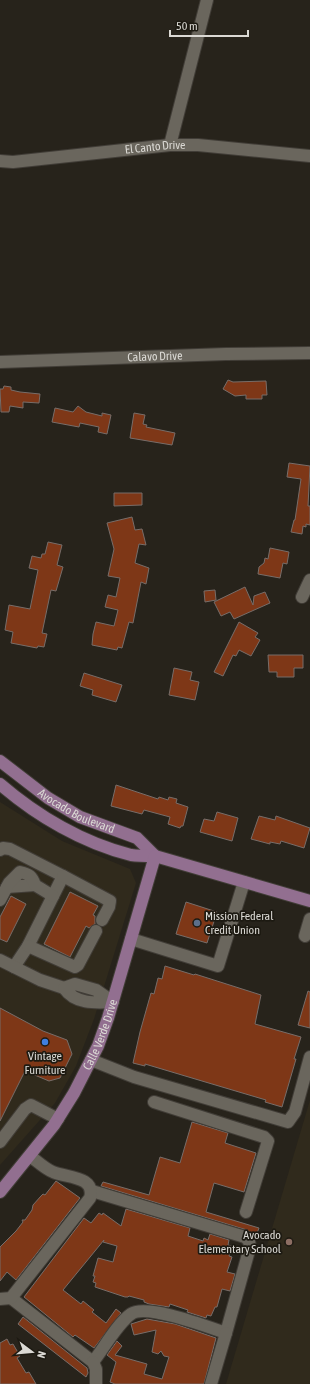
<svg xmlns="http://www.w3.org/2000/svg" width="310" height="1384" font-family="'Asap Condensed',sans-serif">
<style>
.built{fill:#302a1c}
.building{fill:#7e3717;stroke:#776d69}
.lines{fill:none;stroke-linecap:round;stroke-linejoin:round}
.minor-casing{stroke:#413d37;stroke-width:14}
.major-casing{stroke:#413d37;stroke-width:14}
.minor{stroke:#6a665d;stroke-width:12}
.major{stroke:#926f90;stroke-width:12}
.service-dot{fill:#5c6f8a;stroke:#1d1a12;stroke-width:1.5}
.shop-dot{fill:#3f7fe0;stroke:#1d1a12;stroke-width:1.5}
.education-dot{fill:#8d6e63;stroke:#1d1a12;stroke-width:1.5}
.labels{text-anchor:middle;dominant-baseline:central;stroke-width:3.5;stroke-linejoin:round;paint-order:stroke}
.street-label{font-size:12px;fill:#dbd9d4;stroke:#1d1a12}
.poi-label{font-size:12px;fill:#dbd9d4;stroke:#1d1a12;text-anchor:start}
</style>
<rect width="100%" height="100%" fill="#27231b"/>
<!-- built -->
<g class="built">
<path d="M0,802L62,841L130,869L136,883L94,1019L76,1066L55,1103L0,1165Z"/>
<path d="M310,1100V1384H226Z"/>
</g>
<!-- building -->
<g class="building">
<path d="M228,380L233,382L266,381L267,395H262V399H246V395L235,396L223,389Z"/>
<path d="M4,386L11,387V390L20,392L40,394L39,403L23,402V408L10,406L9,412H1L0,389H3Z"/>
<path d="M78,406L86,412L102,416V413L111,415L107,434L98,432L99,427L80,423L79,427L52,422L55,408L73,412Z"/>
<path d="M134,413L145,415L143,424L147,425L146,427L175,433L172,445L130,438Z"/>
<path d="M289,463L310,466L308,506H310V525L306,524V527L303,526L302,534L291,532L294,520H295L301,479L287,477Z"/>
<path d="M114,493H142V505L114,506Z"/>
<path d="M132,517L135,530L142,529L146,545L139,544L135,563L149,568L146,584L141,582L133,623L129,622L122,648L118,647L117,650L92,645L93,634L96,622L114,626L118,610L105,607L108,595L116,597L120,578L108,576L114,549L107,523Z"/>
<path d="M48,542L62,545L57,565L63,567L56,591L51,590L42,633L47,634L44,647L38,646L37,648L11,643L13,632L5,630L9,605L30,609L38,570L29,568L32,556L41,558L42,554H45Z"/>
<path d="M270,548L289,552L287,564L283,563L280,578L258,574L259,567L264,563L265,558L268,559Z"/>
<path d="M245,587L253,605L254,596L265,592L270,603L234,619L230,612L221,616L214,602Z"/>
<path d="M215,590L216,600L205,602L204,591Z"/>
<path d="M239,622L258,633L255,637L260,640L251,656L239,650L236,656L233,655L223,676L214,672Z"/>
<path d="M268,655H303V668H294V677H277V672H269Z"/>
<path d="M174,668L192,672L190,680L199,682L195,700L169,695Z"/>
<path d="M84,673L122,685L116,702L92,695L93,690L80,686Z"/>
<path d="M116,785L158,799L159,797L168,800L169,797L177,799L176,803L188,807L183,826H181L180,828L168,824L170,817L144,810L142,814L111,806Z"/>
<path d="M217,812L238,818L232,841L200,832L204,819L214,821Z"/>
<path d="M259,816L275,820L276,816L310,828L304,848L281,841L280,844L270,842V844L251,839Z"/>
<path d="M70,892L98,906L93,915L95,916V924L89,928L86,926L70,957L44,944Z"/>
<path d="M11,896L26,904L7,942L0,939V917Z"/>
<path d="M186,902L217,912L207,943L176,934Z"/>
<path d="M165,966L194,975L195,974L261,995L255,1024L301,1037L294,1059H296L282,1107L265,1102L266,1100L202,1081L145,1064V1066L133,1063L140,1032L151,993L154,994L158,978L162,979Z"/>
<path d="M308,991L310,992V1028L298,1025Z"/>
<path d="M0,1008L43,1031L67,1040L72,1054L60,1078L49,1081L25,1071L0,1121Z"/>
<path d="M192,1122L228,1133L225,1143L256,1153L244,1192L214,1183L206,1212L259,1228L256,1236L247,1230L101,1186L103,1182L149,1195L160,1157L180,1163Z"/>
<path d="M56,1181L80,1198L16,1280L7,1272L0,1281V1247L16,1231L23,1222L22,1220H25L32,1210L33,1205L41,1196L43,1194L45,1195Z"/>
<path d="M126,1209L190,1228L188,1236L203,1241L204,1238L208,1240L210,1234L229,1240L228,1245L232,1246L229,1256L232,1257L227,1272L235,1274L230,1291L222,1289L217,1307H215L211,1316L207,1315L206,1318L187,1312L188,1310L170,1304L169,1307L149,1304L144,1302V1300L129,1296L128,1297H125L95,1287L96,1283L93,1282L95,1276H93L98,1258L113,1262L117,1246L103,1242L104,1240L63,1290L81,1304L83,1301L94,1310L92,1312L106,1323L116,1309L121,1313L94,1348L75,1335L73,1337L24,1297L84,1218L91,1223L99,1213L102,1215L103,1213L121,1226Z"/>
<path d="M23,1317L87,1368L88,1373L86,1377L18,1324Z"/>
<path d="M147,1319L175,1324L216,1338L204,1384H115L110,1382L116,1362L107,1355L117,1341L122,1346L115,1355L147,1364L144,1374L162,1379L169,1357L164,1356L161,1351L158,1354L152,1352L156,1330L134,1335L131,1324Z"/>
<path d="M7,1339L10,1345L13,1344L20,1356L17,1358L26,1373L29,1372L36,1384H0V1343Z"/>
</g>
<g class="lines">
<!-- minor casing -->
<g class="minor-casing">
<g id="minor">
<path d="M170,145L207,0"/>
<path id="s1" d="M0,161L13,162L170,145H198L310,156"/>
<path id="s2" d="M0,362L226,354L310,353"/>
<path d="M302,597L310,580"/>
<path d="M0,850L3,848L10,849L63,876L28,946L14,967"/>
<path d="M63,876L110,901L109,907L102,920"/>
<path d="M7,887L35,885"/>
<path d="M0,900L9,883L20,872C29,874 32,876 35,885L53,896"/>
<path d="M305,936L310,919"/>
<path d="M131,939L218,966L244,882"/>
<path d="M28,946L75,967L78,965L96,931"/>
<path d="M0,960L40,980L64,988"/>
<path d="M75,984L96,990L113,1002C94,1003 75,1004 64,988Z"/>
<path d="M91,1060L134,1077L288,1122L295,1112L310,1057"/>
<path d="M154,1102L264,1137L268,1141L246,1212"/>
<path d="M0,1142L25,1109L31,1105L58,1119"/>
<path d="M11,1298L93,1362C104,1348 117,1324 131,1314C146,1303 208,1327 226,1333L250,1247L249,1241L245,1237L92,1191"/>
<path d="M0,1299L11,1298L90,1198C96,1176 67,1178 53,1172C45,1169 37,1161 30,1156"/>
<path d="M93,1362L96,1369V1384"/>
<path d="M211,1384L226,1333"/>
</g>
</g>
<!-- major casing -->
<g class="major-casing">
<g id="major">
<path id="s3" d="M0,761L48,798L80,817L137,838L155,856"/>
<path d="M0,784C37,816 83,843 131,855C138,856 147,856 155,856L310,901"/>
<path id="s4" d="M0,1192L54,1125L74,1093L98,1046L108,1018L155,856"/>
</g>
</g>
<!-- minor -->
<use href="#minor" class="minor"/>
<!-- major -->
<use href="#major" class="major"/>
</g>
<!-- markers -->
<circle class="service-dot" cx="197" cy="923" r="4"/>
<circle class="shop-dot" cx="45" cy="1042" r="4"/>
<circle class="education-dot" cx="289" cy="1242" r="4"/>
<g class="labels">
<!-- street labels -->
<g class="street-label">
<text stroke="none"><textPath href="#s1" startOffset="156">El Canto Drive</textPath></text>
<text stroke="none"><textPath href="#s2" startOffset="155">Calavo Drive</textPath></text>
<text stroke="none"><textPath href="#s3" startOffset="92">Avocado Boulevard</textPath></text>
<text stroke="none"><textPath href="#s4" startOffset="188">Calle Verde Drive</textPath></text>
</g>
<!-- poi labels -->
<g class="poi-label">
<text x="205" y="916">Mission Federal<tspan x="205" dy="14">Credit Union</tspan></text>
<text x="45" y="1056" text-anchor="middle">Vintage<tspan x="45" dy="14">Furniture</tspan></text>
<text x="281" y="1235" text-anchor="end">Avocado<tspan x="281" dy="14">Elementary School</tspan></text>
</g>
</g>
<!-- north arrow -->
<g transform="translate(32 1352) rotate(106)" stroke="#1d1a12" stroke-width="3" paint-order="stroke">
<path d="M0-3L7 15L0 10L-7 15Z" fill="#dbd9d4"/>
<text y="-6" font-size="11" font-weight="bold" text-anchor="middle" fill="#dbd9d4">N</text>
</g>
<!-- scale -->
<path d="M170 30v6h78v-6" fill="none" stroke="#dbd9d4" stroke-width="2"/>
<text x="176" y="30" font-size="12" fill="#dbd9d4" stroke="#1d1a12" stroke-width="3" paint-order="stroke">50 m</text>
</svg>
